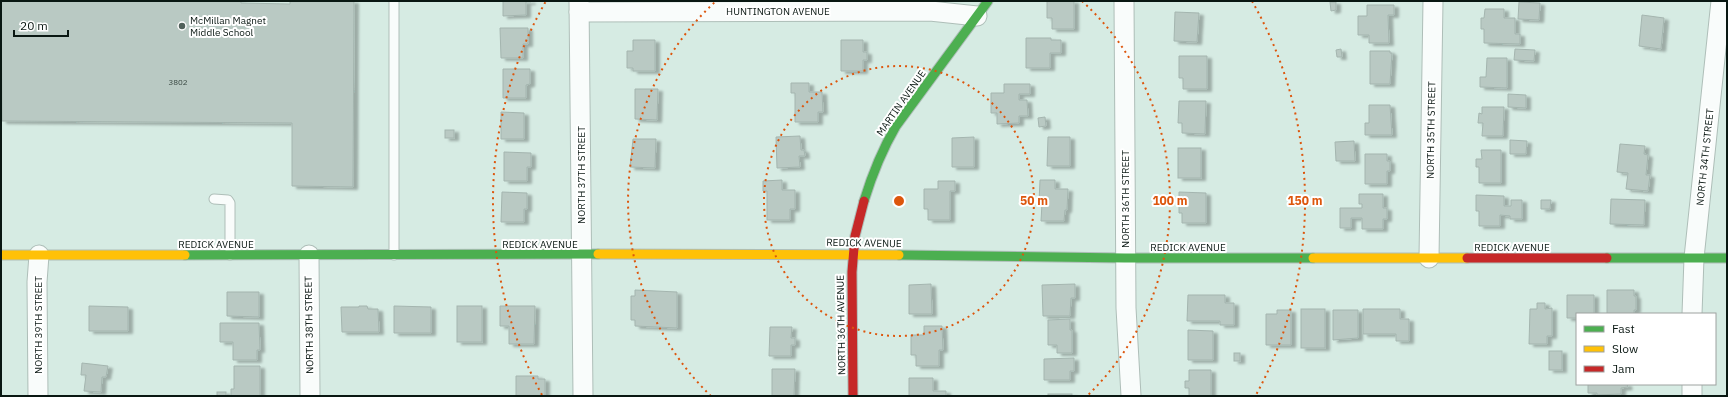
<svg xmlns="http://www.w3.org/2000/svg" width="1728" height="397" font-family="'IBM Plex Sans',sans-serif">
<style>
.building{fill:#b9c9c3;stroke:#a4b5af;filter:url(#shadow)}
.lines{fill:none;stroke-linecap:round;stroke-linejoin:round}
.lane-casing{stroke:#aebeb8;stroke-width:11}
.street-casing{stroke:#aebeb8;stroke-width:21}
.fast-casing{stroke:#aebeb8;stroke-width:11}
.slow-casing{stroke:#aebeb8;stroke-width:11}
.jam-casing{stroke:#aebeb8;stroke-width:11}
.lane{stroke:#f9fcfb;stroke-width:9}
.street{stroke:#f9fcfb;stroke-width:19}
.fast{stroke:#4caf50;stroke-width:9}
.slow{stroke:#ffc107;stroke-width:9}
.jam{stroke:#c62828;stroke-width:9}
.ring{fill:none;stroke:#dd560c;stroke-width:2;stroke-dasharray:2 4}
.poi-dot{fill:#51615b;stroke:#fff;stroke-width:1.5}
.labels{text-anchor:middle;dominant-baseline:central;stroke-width:4;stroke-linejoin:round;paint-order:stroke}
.number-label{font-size:8px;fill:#35443e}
.street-label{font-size:10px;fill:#091712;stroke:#fff}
.poi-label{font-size:10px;fill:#091712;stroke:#fff;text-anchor:start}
.centre{fill:#dd560c;stroke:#fff;stroke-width:2}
.ring-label{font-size:12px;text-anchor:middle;font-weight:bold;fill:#dd560c;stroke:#fff;stroke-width:4;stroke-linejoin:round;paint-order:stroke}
</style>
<defs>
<filter id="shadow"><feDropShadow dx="4.5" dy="2.5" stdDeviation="1" flood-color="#0004"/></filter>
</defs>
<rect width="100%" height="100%" fill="#d6ebe3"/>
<!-- building -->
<g class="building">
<path d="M1,1H241V3L290,4V1H354L353,187L292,186V123L2,121Z"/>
<path d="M503,1H531V2H526V15L503,16Z"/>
<path d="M1047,1H1074V29H1052V18H1047Z"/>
<path d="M1330,2H1336V10L1331,11Z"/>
<path d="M1519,2L1540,3L1539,20L1518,19Z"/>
<path d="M1367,5H1394V15H1388L1389,43H1369V35H1358V16H1367Z"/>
<path d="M1485,9H1504V18H1515V34H1520V44L1484,43V29H1481V18H1484Z"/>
<path d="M1175,12L1199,13L1197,42L1174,41Z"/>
<path d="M1642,15L1664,18L1661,49L1639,46Z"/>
<path d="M500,28H528V44H523V58H501Z"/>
<path d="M1026,38H1051V40H1061V53H1050V68H1026Z"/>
<path d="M633,40H655V71H633V68H627V51H633Z"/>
<path d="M841,40H863V52H867V60H863V71H841Z"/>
<path d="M1341,49L1342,57H1337L1336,50Z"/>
<path d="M1515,49L1535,50L1534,61L1514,60Z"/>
<path d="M1370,51H1390V53H1392L1390,84H1370Z"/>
<path d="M1179,56H1207V89H1183V78H1179Z"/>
<path d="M1487,58H1507V88L1480,87V77H1486Z"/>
<path d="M503,69H530V84L526,85V98H503Z"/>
<path d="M791,83H809V92H822L823,112H818V122H795V93H791Z"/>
<path d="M1004,84H1030V94H1019V100H1027L1028,116H1019V123L997,124V113H991V93H1004Z"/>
<path d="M635,89H658L657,120L635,119Z"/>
<path d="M1508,94L1526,95V108L1508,107Z"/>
<path d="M1179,101H1206L1205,134L1182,133V123H1178Z"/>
<path d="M1369,105H1390L1392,135H1365V123H1369Z"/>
<path d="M1482,107H1504L1503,136H1482L1483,123H1478L1479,113L1482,114Z"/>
<path d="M501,112L524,113V139H501Z"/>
<path d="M1045,117L1046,126L1039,127L1038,118Z"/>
<rect x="445" y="130" width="9" height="8"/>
<path d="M800,136L801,150H804L805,156H799L800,167L777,168L776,137Z"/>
<path d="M974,137V167H952V138Z"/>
<path d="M1048,137H1070V166H1047Z"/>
<path d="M633,139H656L655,168L630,167Z"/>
<path d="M1510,140L1527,141L1526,154H1510Z"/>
<path d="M1354,141L1355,161H1336L1335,142Z"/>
<path d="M1620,144L1645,146L1644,154L1648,155L1646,175H1650L1648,191L1626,189L1628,173L1617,172Z"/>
<rect x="1178" y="148" width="23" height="30"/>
<path d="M1481,150H1501V183H1479V167H1476V159H1482Z"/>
<path d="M504,152L531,153V167H527V181H504Z"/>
<path d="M1365,154H1387V161H1390V171H1387V184H1365Z"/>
<path d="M782,180V190H795V209H790V220H767V191H763V181Z"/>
<path d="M1040,180H1055V189H1068L1067,210H1065L1064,221H1041L1042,203H1039Z"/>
<path d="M938,181H955V191H950V220H928V209H924V189H938Z"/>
<path d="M502,192L527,193V209H524V222H501Z"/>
<path d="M1179,192L1206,193V223H1182V213H1179Z"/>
<path d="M1359,194H1383V208H1387V219H1383V229H1362V218H1351V228H1340V208H1362V204H1359Z"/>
<path d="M1476,195L1504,196V206H1511V200H1522V219H1510V216L1500,215V226H1479V211H1476Z"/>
<path d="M1611,199L1645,200L1644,225L1610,224Z"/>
<path d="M1541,200H1551L1550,209H1541Z"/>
<path d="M931,284L932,314H909V285Z"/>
<path d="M1075,284V298H1071L1070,316H1043L1042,285Z"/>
<path d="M635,290L677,292V328L635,326V320H631V296H635Z"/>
<path d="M1607,290H1634V296H1636V310H1634V314H1607Z"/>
<path d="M227,292H259V317L227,316Z"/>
<path d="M1188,295H1225V303H1234V325H1220V321H1187Z"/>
<path d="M1567,295H1594V314H1577V318H1567Z"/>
<path d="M1537,303H1545V309L1552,308V336H1547V344H1529L1530,309H1537Z"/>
<path d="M89,306L128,307V331H89Z"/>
<path d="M359,306H367L368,309H378L379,332H342L341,307H359Z"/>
<path d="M394,306L431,307V333H394Z"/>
<rect x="457" y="306" width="25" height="36"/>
<path d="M500,306H535L534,344H509V326H500Z"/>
<rect x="1301" y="309" width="24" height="39"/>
<path d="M1363,309H1400V319H1409V341H1396V334H1363Z"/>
<path d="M1277,310H1291V345H1266V314H1277Z"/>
<path d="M1333,310H1358V338L1333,340Z"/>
<path d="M1070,319V330H1072V353H1057V345H1048V320Z"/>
<path d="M220,323H259L260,350H257V360H233V342H220Z"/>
<path d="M924,326H942L943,350H939V366H916V355H911V335H924Z"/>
<path d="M770,327H792L791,338H795V345H791V356H769Z"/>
<path d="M1188,330L1213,331V360H1188Z"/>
<rect x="1549" y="351" width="13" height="19"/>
<rect x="1234" y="353" width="6" height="8"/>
<path d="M1074,358V371H1070V380H1044V359Z"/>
<path d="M82,363L108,366L106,377H102L101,392L84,391L86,375H81Z"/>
<path d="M234,366H260V396H231V389H234Z"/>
<path d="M772,369H795L794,396H772Z"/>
<path d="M1189,370H1211V396H1189V388H1185V381H1189Z"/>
<path d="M516,376H538V379H545V396H516Z"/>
<path d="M909,378H933V391H946V396H909Z"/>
<path d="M1588,384H1627L1628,387L1621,388V394L1597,395V393H1588Z"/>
<rect x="217" y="392" width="9" height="4"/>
<rect x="1048" y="394" width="24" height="2"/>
</g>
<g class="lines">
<!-- lane casing -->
<g class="lane-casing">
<g id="lane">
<path d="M214,199L228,200L230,203V255"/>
<path d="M394,255V1"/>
</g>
</g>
<!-- street casing -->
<g class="street-casing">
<g id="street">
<path d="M579,1L583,396"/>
<path d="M1124,1L1126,308L1131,396"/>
<path d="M579,12L930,11L977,16"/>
<path d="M309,255L310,396"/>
<path d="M1429,258L1433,1"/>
<path d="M1692,314L1694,258L1721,1"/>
<path d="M38,396L37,282L39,255"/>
<path d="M1692,396V384"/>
</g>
</g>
<!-- fast casing -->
<g class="fast-casing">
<g id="fast">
<path d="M864,201C872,175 882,150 896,126L988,1"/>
<path d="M185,255L598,254"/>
<path d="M899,255L1125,258H1313"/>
<path d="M1607,258H1727"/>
</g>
</g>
<!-- slow casing -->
<g class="slow-casing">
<g id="slow">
<path d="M598,254L899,255"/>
<path d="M1,255H185"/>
<path d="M1313,258H1467"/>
</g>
</g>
<!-- jam casing -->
<g class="jam-casing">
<g id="jam">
<path d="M1467,258H1607"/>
<path d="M853,396L852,272L855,236L864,201"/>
</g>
</g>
<!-- lane -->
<use href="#lane" class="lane"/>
<!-- street -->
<use href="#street" class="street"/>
<!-- fast -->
<use href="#fast" class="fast"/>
<!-- slow -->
<use href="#slow" class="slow"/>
<!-- jam -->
<use href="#jam" class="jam"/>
</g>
<!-- distance rings -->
<g class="ring">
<circle cx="899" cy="201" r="135"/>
<path d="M711 396A271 271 0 0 1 716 1M1082 1A271 271 0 0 1 1087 396"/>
<path d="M542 395A406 406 0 0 1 546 1M1252 1A406 406 0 0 1 1256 395"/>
</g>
<!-- markers -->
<circle class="poi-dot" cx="182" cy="26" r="4"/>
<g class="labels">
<!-- number labels -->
<g class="number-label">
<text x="178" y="82">3802</text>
</g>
<!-- street labels -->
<g class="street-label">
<text x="778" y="11">HUNTINGTON AVENUE</text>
<text transform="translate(901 103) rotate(-55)">MARTIN AVENUE</text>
<text transform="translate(1431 130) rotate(-89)">NORTH 35TH STREET</text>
<text transform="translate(1705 157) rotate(-84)">NORTH 34TH STREET</text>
<text transform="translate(581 175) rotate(-90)">NORTH 37TH STREET</text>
<text transform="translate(1125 199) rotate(-90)">NORTH 36TH STREET</text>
<text transform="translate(864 243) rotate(1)">REDICK AVENUE</text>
<text x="216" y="244">REDICK AVENUE</text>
<text x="540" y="244">REDICK AVENUE</text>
<text x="1188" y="247">REDICK AVENUE</text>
<text x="1512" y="247">REDICK AVENUE</text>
<text transform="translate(38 325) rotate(-90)">NORTH 39TH STREET</text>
<text transform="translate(309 325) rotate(-91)">NORTH 38TH STREET</text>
<text transform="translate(841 325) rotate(-91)">NORTH 36TH AVENUE</text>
</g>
<!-- poi labels -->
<g class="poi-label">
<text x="190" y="20">McMillan Magnet<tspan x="190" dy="12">Middle School</tspan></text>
</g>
</g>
<circle cx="899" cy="201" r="6" class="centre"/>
<g class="ring-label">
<text x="1034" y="205">50 m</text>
<text x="1170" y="205">100 m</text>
<text x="1305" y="205">150 m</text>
</g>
<!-- border -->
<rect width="1728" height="397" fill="none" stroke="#091712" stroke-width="4"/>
<!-- legend -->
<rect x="1576" y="313" width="140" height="72" fill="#ffffff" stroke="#9da2a0"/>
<rect x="1584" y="326" width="20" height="6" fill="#4caf50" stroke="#9da2a0"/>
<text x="1612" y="333" font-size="12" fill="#091712">Fast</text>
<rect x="1584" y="346" width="20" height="6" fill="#ffc107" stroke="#9da2a0"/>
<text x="1612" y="353" font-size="12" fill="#091712">Slow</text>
<rect x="1584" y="366" width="20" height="6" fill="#c62828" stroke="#9da2a0"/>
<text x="1612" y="373" font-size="12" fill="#091712">Jam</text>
<!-- scale -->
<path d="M14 30v6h54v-6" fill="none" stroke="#091712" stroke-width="2"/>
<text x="20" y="30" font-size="12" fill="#091712" stroke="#ffffff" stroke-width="3" paint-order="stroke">20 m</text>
</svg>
